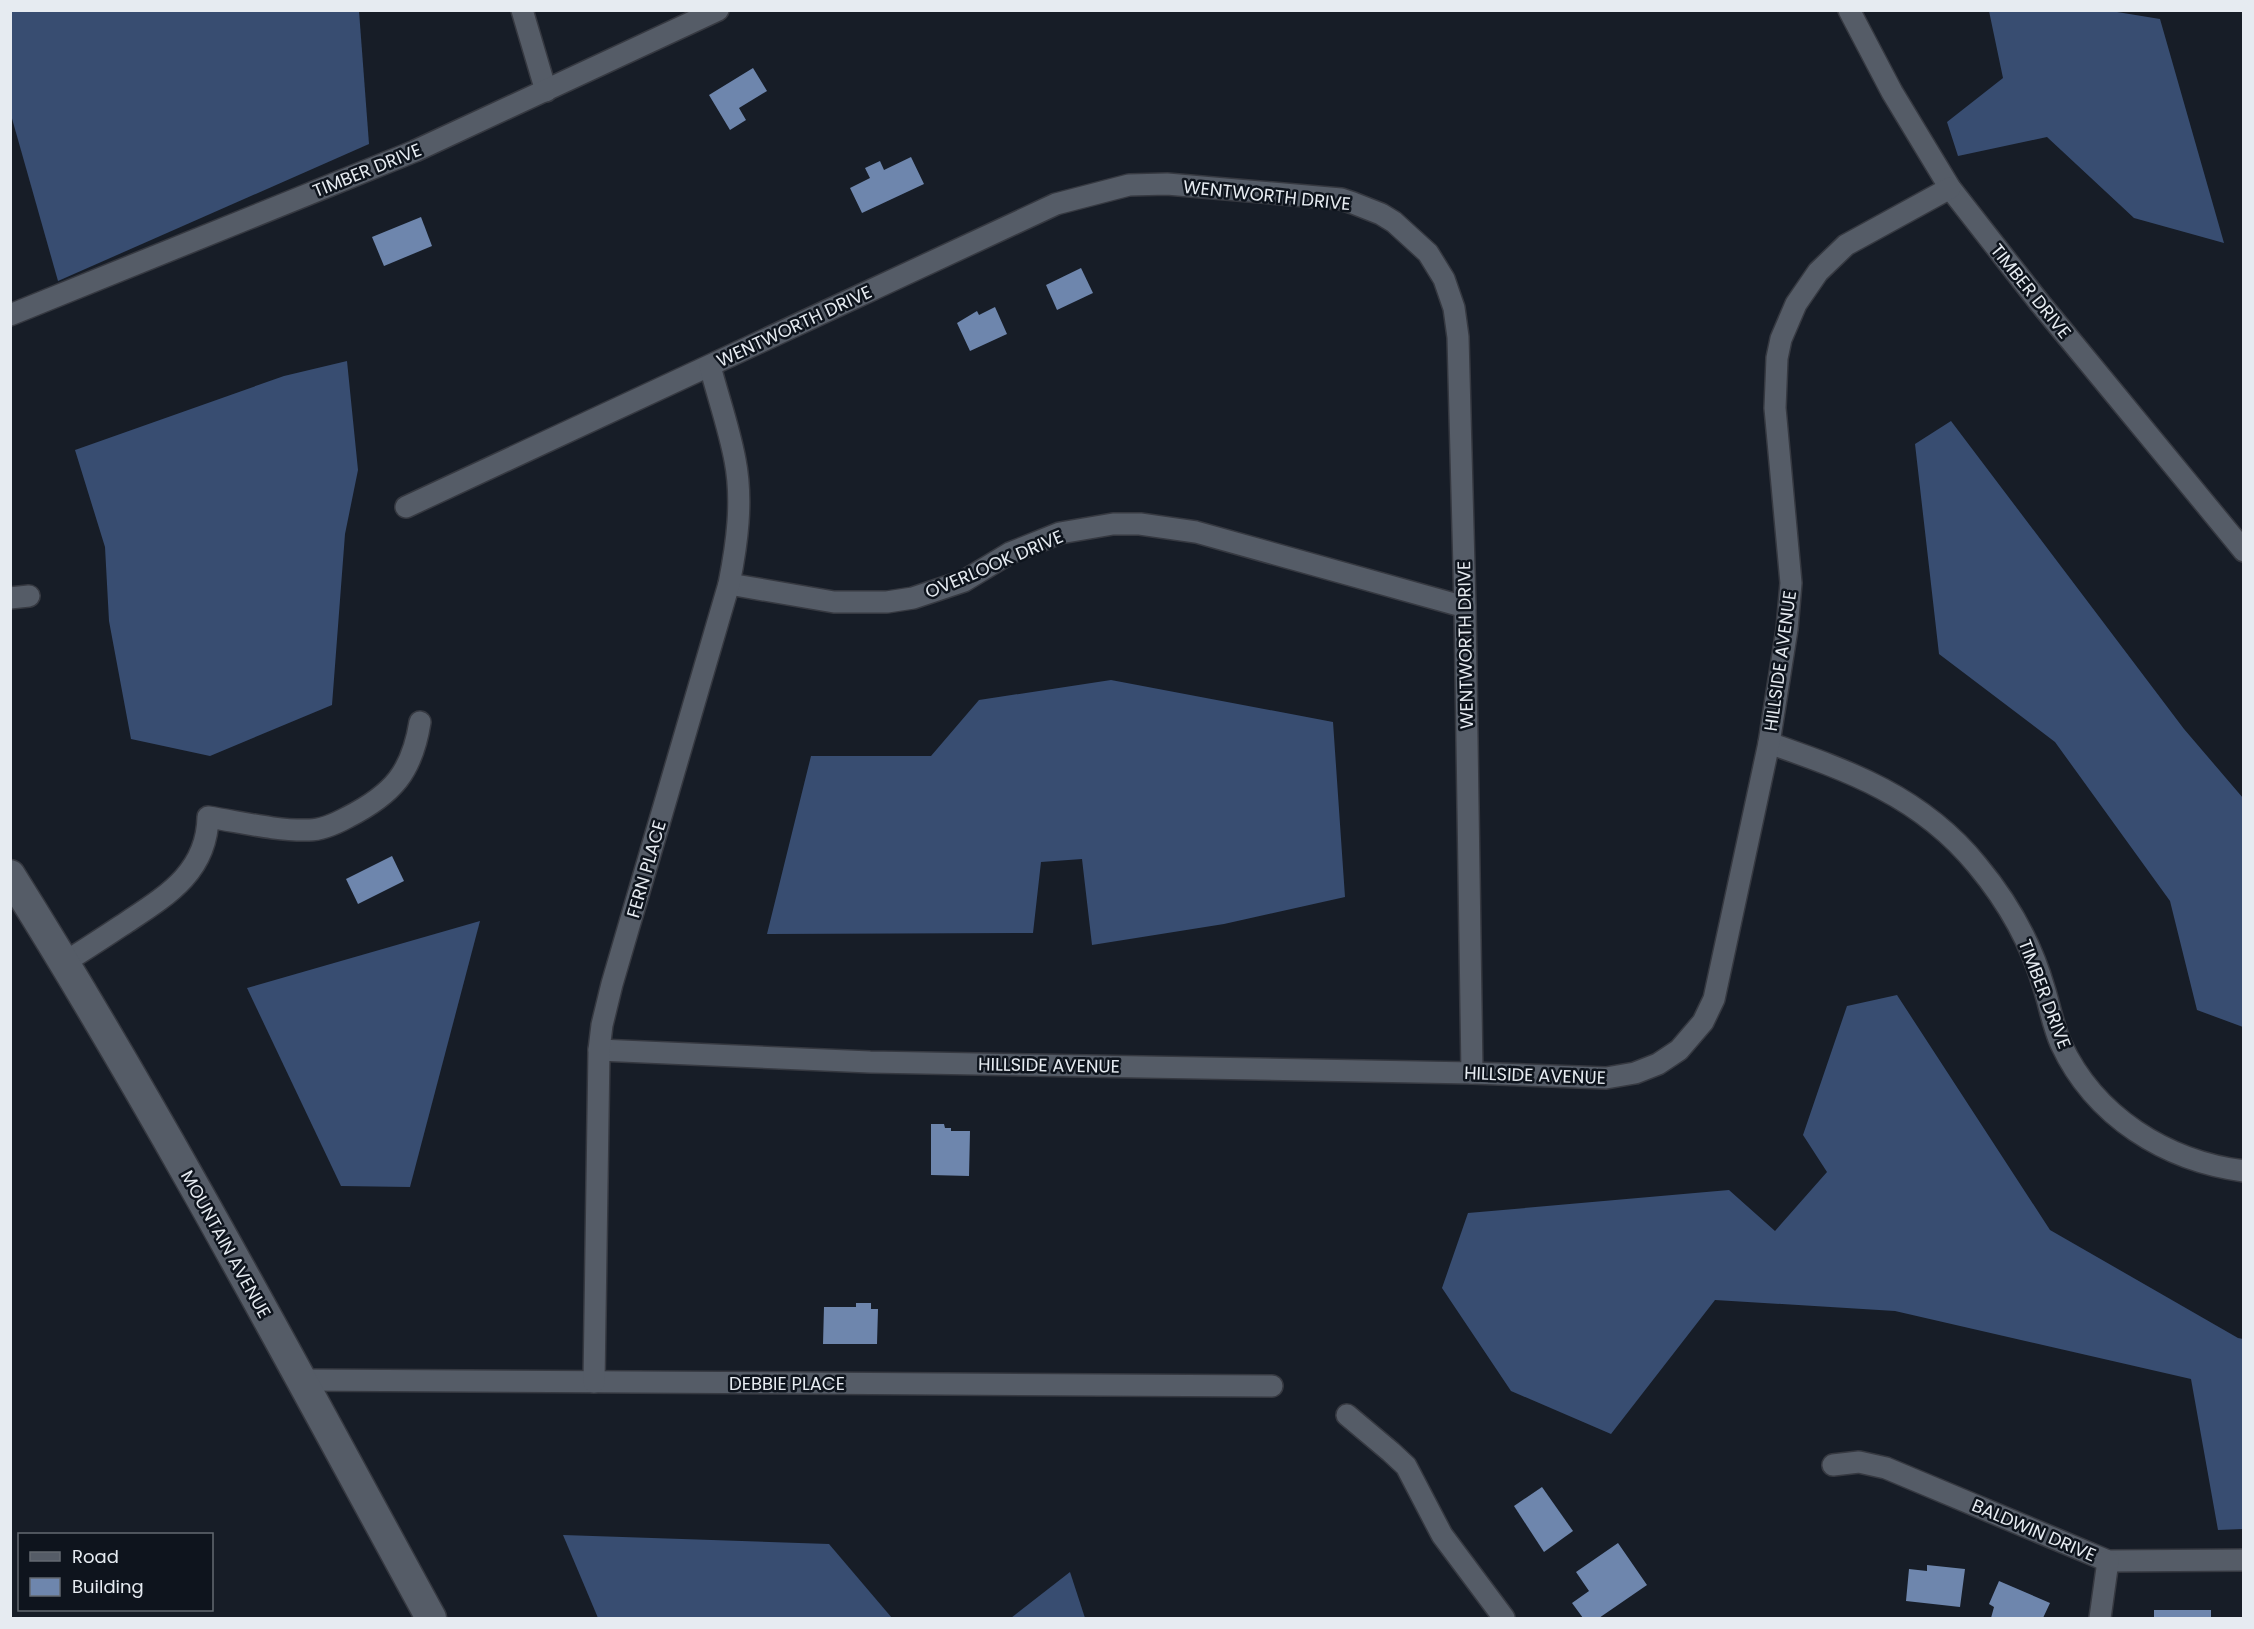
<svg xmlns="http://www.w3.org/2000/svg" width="2254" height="1629" font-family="Poppins,sans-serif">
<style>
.forest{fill:#384d71}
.building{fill:#6e86ad}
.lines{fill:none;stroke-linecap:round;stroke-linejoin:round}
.street-casing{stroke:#363941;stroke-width:24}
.secondary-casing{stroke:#363941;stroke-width:33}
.street{stroke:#555c67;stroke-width:21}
.secondary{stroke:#555c67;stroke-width:30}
.labels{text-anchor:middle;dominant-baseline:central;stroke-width:5;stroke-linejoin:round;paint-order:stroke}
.street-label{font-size:18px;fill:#e6ebf1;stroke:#0e141d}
</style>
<rect width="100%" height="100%" fill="#171d27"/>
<!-- forest -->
<g class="forest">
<path d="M11,10L359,11L369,144L58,281L11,115Z"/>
<path d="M1989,11H2111L2160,19L2224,243L2134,218L2047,137L1958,156L1947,122L2003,78Z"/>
<path d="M347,361L358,470L345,534L332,705L210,756L131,739L109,621L105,547L75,450L284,376Z"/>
<path d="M1951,421L2184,729L2243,798V1027L2197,1010L2170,901L2055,742L1939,654L1915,444Z"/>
<path d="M1111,680L1333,722L1345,897L1224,924L1092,945L1082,859L1041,862L1033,933L767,934L811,756H931L979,700Z"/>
<path d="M480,921L410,1187L341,1186L247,988Z"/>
<path d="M1897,995L2050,1230L2238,1338L2243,1339V1529L2218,1530L2191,1379L1895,1311L1715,1300L1611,1434L1511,1391L1442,1288L1468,1213L1729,1190L1775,1231L1827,1172L1803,1135L1847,1006Z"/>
<path d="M563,1535L829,1544L892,1618H598Z"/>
<path d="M1070,1572L1085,1618H1011Z"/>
</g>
<!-- building -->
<g class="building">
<path d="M753,68L767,91L739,108L746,120L730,130L709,95Z"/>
<path d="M911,157L924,184L862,213L850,188L870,178L865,168L880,161L884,170Z"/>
<path d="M421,217L432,246L384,266L372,237Z"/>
<path d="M1081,268L1093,293L1057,310L1046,285Z"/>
<path d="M995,307L1007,334L970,351L957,323L977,311L979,315Z"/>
<path d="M392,856L404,881L358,904L346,879Z"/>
<path d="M931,1124H944L945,1128H951V1131H970L969,1176L931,1175Z"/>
<path d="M856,1303H871V1309H878L877,1344H823L824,1307H856Z"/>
<path d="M1542,1487L1573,1531L1544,1552L1514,1506Z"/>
<path d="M1618,1543L1647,1585L1599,1618H1583L1572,1603L1589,1591L1576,1572Z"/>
<path d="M1927,1565L1965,1569L1960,1607L1906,1601L1909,1569L1927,1571Z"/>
<path d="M1999,1581L2050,1603L2043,1618H1991L1994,1607L1989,1604Z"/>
<rect x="2154" y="1610" width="57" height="8"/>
</g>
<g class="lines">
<!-- street casing -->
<g class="street-casing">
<g id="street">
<path d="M522,10L546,91"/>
<path d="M1849,10L1892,92L1950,188L2039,302L2244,551"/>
<path d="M10,315L415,151L718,10"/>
<path d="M406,507L1056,204L1129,185L1167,184L1341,199L1353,203L1381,214L1394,222L1428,253L1444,279L1454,308L1458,337L1465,607L1472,1073"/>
<path d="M729,584L834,602H887L913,598L964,581L1010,553L1060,533L1113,524H1140L1196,532L1465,607"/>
<path d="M10,598L29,596"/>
<path d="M1769,743C1849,771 1921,796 1977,865C2007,901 2031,943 2044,988C2050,1007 2053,1026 2061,1044C2095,1117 2166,1161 2244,1171"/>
<path d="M65,962C86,949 107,935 127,922C168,895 207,871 208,817C241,822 276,831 309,830C323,830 337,823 348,817C393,794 412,772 420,722"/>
<path d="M599,1050L870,1062L1472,1073L1606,1078L1635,1073L1658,1064L1679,1050L1703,1022L1714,999L1769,743L1787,629L1791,583L1775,408L1777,358L1781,339L1796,304L1818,272L1846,245L1950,188"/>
<path d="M301,1380L1272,1386"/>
<path d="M594,1382L599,1050L602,1025L612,984L729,584C737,544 743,501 735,460C729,428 718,397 710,366"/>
<path d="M1347,1415L1391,1452L1406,1466L1442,1535L1504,1618"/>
<path d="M1833,1465L1859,1462L1886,1468L2108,1561L2244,1560"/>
<path d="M2100,1618L2108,1561"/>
</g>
</g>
<!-- secondary casing -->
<g class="secondary-casing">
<path id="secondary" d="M10,875C162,1117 295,1369 431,1618"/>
</g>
<!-- street -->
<use href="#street" class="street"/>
<!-- secondary -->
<use href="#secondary" class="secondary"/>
</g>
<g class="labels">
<!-- street labels -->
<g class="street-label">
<text transform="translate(367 170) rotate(-22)">TIMBER DRIVE</text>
<text transform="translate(1267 195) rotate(6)">WENTWORTH DRIVE</text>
<text transform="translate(2031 291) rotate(51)">TIMBER DRIVE</text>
<text transform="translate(794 326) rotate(-25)">WENTWORTH DRIVE</text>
<text transform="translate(994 564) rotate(-23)">OVERLOOK DRIVE</text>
<text transform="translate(1465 645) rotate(-91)">WENTWORTH DRIVE</text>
<text transform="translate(1780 661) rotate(-82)">HILLSIDE AVENUE</text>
<text transform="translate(646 869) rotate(-74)">FERN PLACE</text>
<text transform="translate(2045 994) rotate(69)">TIMBER DRIVE</text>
<text transform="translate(1049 1065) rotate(1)">HILLSIDE AVENUE</text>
<text transform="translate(1535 1075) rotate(2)">HILLSIDE AVENUE</text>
<text transform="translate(226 1244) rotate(61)">MOUNTAIN AVENUE</text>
<text x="787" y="1383">DEBBIE PLACE</text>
<text transform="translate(2034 1530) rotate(23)">BALDWIN DRIVE</text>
</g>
</g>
<!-- border -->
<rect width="2254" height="1629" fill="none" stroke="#e6ebf1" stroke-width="24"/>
<!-- legend -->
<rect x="18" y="1533" width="195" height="78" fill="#0e141d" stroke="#646a72" stroke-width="1.5"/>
<rect x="30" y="1552" width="30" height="9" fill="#555c67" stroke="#646a72" stroke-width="1.5"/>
<text x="72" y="1563" font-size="18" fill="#e6ebf1">Road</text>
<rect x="30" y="1578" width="30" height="18" fill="#6e86ad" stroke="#646a72" stroke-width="1.5"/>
<text x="72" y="1593" font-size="18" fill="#e6ebf1">Building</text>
</svg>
